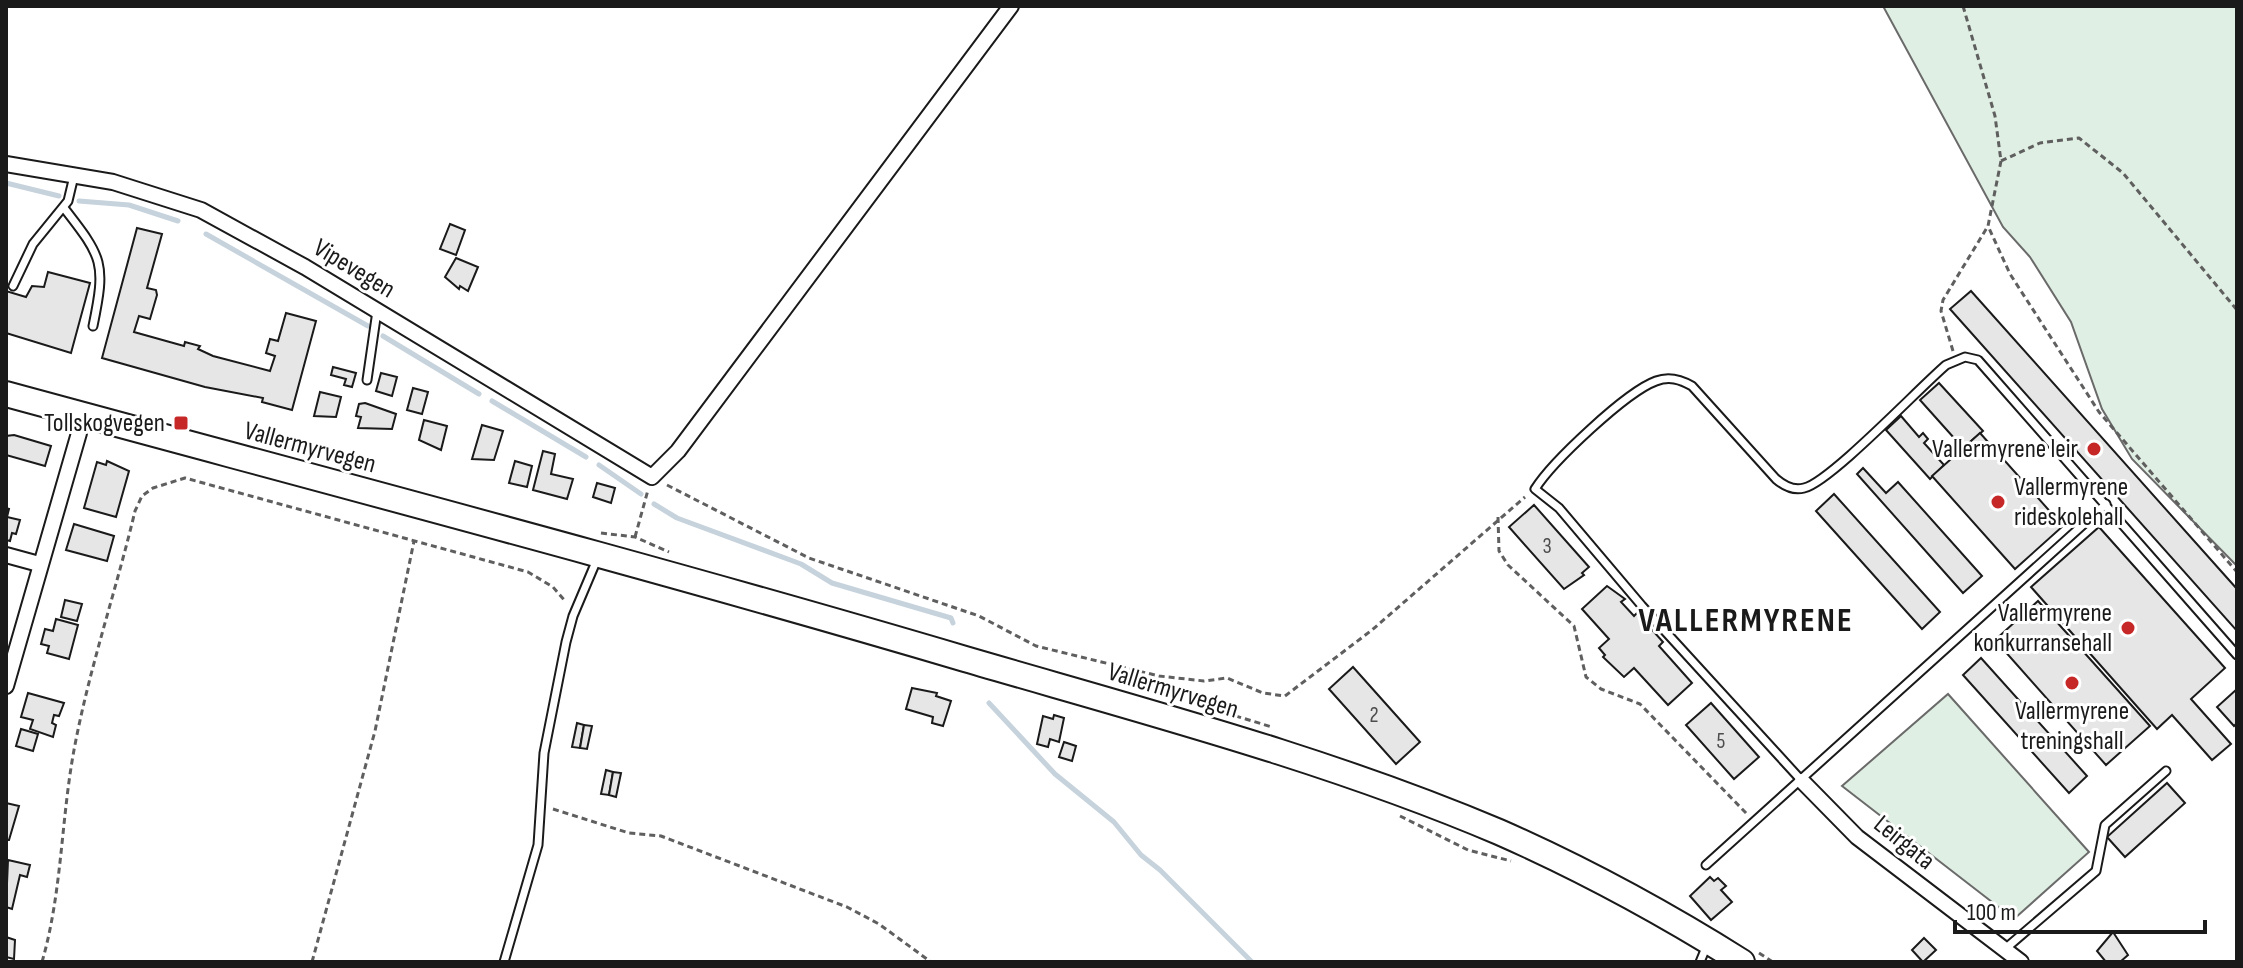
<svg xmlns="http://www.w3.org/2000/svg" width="2243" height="968" font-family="'Sofia Sans Condensed',sans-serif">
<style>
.green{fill:#e0efe3;stroke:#6a6a6a;stroke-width:2}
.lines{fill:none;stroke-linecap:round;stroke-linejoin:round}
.stream{stroke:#c6d2dc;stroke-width:5}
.building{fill:#e6e6e6;stroke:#1a1a1a;stroke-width:2}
.service-casing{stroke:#1a1a1a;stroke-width:11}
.minor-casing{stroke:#1a1a1a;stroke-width:18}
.primary-casing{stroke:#1a1a1a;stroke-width:28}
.path{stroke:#5f5f5f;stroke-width:3;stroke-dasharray:6 4;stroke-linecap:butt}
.service{stroke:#fff;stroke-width:7}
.minor{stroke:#fff;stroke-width:14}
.primary{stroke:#fff;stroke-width:24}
.poi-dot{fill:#c62828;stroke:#fff;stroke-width:3}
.labels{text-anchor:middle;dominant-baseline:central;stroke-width:6;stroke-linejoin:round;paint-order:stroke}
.number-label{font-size:22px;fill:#4d4d4d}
.street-label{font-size:26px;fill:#1a1a1a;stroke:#fff}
.poi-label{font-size:26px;fill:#1a1a1a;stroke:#fff;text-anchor:end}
.district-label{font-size:34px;font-weight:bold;letter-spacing:2px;fill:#1a1a1a;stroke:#fff}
</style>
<rect width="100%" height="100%" fill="#fff"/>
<!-- green -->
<g class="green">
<path d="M1883,6H2237V566L2132,459L2102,409L2071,322L2030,257L2003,227Z"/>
<path d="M1948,694L2089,852L2014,919L1842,786Z"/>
</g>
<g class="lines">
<!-- stream -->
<g class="stream">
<path d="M6,183L59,196"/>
<path d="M79,201L129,205L178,221"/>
<path d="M206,234L368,326"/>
<path d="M383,336L479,394"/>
<path d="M492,401L586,457"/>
<path d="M599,465L641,494"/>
<path d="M654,504L677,518L801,564L832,583L951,618L953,623"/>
<path d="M989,703L1055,774L1114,822L1141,855L1160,870L1252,962"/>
</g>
</g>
<!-- building -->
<g class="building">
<path d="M450,224L465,230L456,255L440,249Z"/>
<path d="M137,228L162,234L147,288L156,290L157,295L150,319L139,316L134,332L184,346L185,342L200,346L198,349L213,356L270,371L275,356L266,353L270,339L278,341L286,313L316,321L292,410L262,402L263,398L205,387L102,358Z"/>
<path d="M456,258L478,267L468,291L460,286L459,289L445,277Z"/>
<path d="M48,272L90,283L71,353L6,333V291L26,297L32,286L44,287Z"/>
<path d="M1971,291L2237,589V631L1950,309Z"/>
<path d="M333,367L356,373L352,387L344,385L346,379L331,375Z"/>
<path d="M381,373L397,377L392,396L376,391Z"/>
<path d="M1939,383L1983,431L1963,448L1920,400Z"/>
<path d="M413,388L428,392L422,414L407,410Z"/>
<path d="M320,392L341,397L336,417L314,416Z"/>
<path d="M365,403L396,414L392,429L358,428L361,417L356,416L359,404Z"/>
<path d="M1901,416L1919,437L1923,433L1928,439L1924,443L1944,465L1930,479L1886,430Z"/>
<path d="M424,420L447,426L441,450L419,440Z"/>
<path d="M482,425L503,431L494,460L472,459Z"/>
<path d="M1980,433L2063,526L2015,569L1932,476Z"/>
<path d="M14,435L51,446L45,466L6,455V436Z"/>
<path d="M543,451L555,454L551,474L573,479L567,499L533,490Z"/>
<path d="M107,461L129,471L116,517L84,508L97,462L106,465Z"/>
<path d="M515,461L532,466L527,487L509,483Z"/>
<path d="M1863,468L1886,493L1898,482L1982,576L1963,593L1857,474Z"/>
<path d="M597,483L615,488L611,503L593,497Z"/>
<path d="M1834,494L1940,612L1922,629L1816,511Z"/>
<path d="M1534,505L1589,567L1582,573L1584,575L1564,589L1509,527Z"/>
<path d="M6,508L9,509L7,517L20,520L16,534L12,533L10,541L6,540Z"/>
<path d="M74,524L114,536L107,561L66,550Z"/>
<path d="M2099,527L2225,668L2191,699L2231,744L2212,760L2172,715L2157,729L2031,587Z"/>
<path d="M1607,586L1625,599L1621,602L1634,616L1637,613L1663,642L1659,646L1692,683L1668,705L1634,668L1624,677L1603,657L1605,655L1599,648L1609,639L1582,609Z"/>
<path d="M65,600L82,604L77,621L61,617Z"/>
<path d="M2038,601L2150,726L2106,765L1995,640Z"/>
<path d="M56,619L78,625L69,659L47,653L49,646L41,644L45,629L53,631Z"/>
<path d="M1981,658L2087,776L2069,793L1963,675Z"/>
<path d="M1353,667L1420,742L1396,764L1329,689Z"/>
<path d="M912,688L937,693L936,696L951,701L943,726L932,723L933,717L906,709Z"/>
<path d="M2237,689V723L2234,726L2217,707Z"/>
<path d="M28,693L64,703L59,716L54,715L52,723L56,725L53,737L30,729L33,720L21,717Z"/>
<path d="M1711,703L1759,757L1734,779L1686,725Z"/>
<path d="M1054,715L1064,718L1059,742L1050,739L1048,747L1037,744L1043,716L1053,719Z"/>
<path d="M577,723L584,725L580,748L572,747Z"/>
<path d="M584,725L592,726L587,749L580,748Z"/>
<path d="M21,729L38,734L33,751L16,746Z"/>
<path d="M1064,742L1076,746L1072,761L1059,757Z"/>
<path d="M606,770L613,772L609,795L601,794Z"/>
<path d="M613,772L621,773L616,797L609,795Z"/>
<path d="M2167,783L2185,803L2125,857L2107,837Z"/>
<path d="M6,803L19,806L9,840H6Z"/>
<path d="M8,860L30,865L27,877L20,875L12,909L6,907Z"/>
<path d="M1710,877L1714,881L1718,878L1726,886L1721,890L1732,902L1711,920L1690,896Z"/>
<path d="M2113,932L2128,955L2120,962H2106L2097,951Z"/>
<path d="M6,937L15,940L14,959L6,957Z"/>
<path d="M1924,938L1936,950L1923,962L1912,950Z"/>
</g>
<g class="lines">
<!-- service casing -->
<g class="service-casing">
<g id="service">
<path d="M64,208C103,258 106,263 93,326"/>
<path d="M13,286L33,244L68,201L74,176"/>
<path d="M367,380L377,311"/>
<path d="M1802,781L1642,606L1559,508L1535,489C1552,462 1626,392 1656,381C1669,376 1680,379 1692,386L1776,479C1784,486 1793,491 1804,488C1830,482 1918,389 1946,365L1965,357L1978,360L2237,655"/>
<path d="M1706,865L2106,504"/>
<path d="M2005,949L2096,871L2105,825L2166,771"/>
<path d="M504,962L538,845L544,753L566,642L573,616L598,557"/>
<path d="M1700,962L1707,945"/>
</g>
</g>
<!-- minor casing -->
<g class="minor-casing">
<g id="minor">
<path d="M6,164L113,182L201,210L305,267L652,477L678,451L1011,6"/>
<path d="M6,555L39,564"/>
<path d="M6,686L79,433"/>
<path d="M1802,781L1857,837L2021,962"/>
</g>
</g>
<!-- primary casing -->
<g class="primary-casing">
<path id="primary" d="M6,394C326,481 647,565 965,659C1143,711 1327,759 1499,832C1583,869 1664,913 1742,962"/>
</g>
<!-- path -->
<g class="path">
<path d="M1963,6L1995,116L2001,161L2040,143L2079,138L2123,173L2237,310"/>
<path d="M2001,161L1988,226L2010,274L2099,412L2237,572"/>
<path d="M1953,351L1941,311L1943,300L1988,226"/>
<path d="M667,485L809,558L979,616L1036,646L1159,676L1204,681L1227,678L1263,693L1285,696L1372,630L1525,497"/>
<path d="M1498,517L1499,551L1508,565L1574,626L1586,677L1601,689L1640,704L1747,814"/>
<path d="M601,533L635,537L669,552"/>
<path d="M635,537L648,490"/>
<path d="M1130,684L1272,727"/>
<path d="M553,809L629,833L661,836L847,907L879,924L931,962"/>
<path d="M1400,816L1468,850L1511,861"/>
<path d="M1759,953L1773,962"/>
<path d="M42,962C62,893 61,820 74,750C89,669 116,591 135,511L142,496L153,488L185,478L528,572L553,587L566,602"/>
<path d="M312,962L375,731L414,541"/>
</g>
<!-- service -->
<use href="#service" class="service"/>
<!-- minor -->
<use href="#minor" class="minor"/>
<!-- primary -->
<use href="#primary" class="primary"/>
</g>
<!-- markers -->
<g class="poi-dot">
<rect x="173" y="415" width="16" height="16" rx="4"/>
<circle cx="2094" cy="449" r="8"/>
<circle cx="1998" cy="502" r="8"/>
<circle cx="2128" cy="628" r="8"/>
<circle cx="2072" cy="683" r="8"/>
</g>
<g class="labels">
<!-- number labels -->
<g class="number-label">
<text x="1547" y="546">3</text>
<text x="1374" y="715">2</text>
<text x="1721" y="741">5</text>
</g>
<!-- street labels -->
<g class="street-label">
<text transform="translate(354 269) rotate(31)">Vipevegen</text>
<text transform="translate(310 448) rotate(15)">Vallermyrvegen</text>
<text transform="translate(1173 691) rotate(17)">Vallermyrvegen</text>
<text transform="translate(1904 843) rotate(39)">Leirgata</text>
</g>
<!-- poi labels -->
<g class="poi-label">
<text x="165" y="423">Tollskogvegen</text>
<text x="2078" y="449">Vallermyrene leir</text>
<text x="2014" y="487" text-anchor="start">Vallermyrene<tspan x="2014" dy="30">rideskolehall</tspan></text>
<text x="2112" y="613">Vallermyrene<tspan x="2112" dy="30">konkurransehall</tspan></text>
<text x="2072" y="711" text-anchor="middle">Vallermyrene<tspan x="2072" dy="30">treningshall</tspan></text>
</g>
<!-- district labels -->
<g class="district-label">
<text x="1746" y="620">VALLERMYRENE</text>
</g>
</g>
<!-- border -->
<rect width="2243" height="968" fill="none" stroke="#1a1a1a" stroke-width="16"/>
<!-- scale -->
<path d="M1955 920v12h250v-12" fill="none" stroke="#1a1a1a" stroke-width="4"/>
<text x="1967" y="920" font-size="24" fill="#1a1a1a" stroke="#ffffff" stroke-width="6" paint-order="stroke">100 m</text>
</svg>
